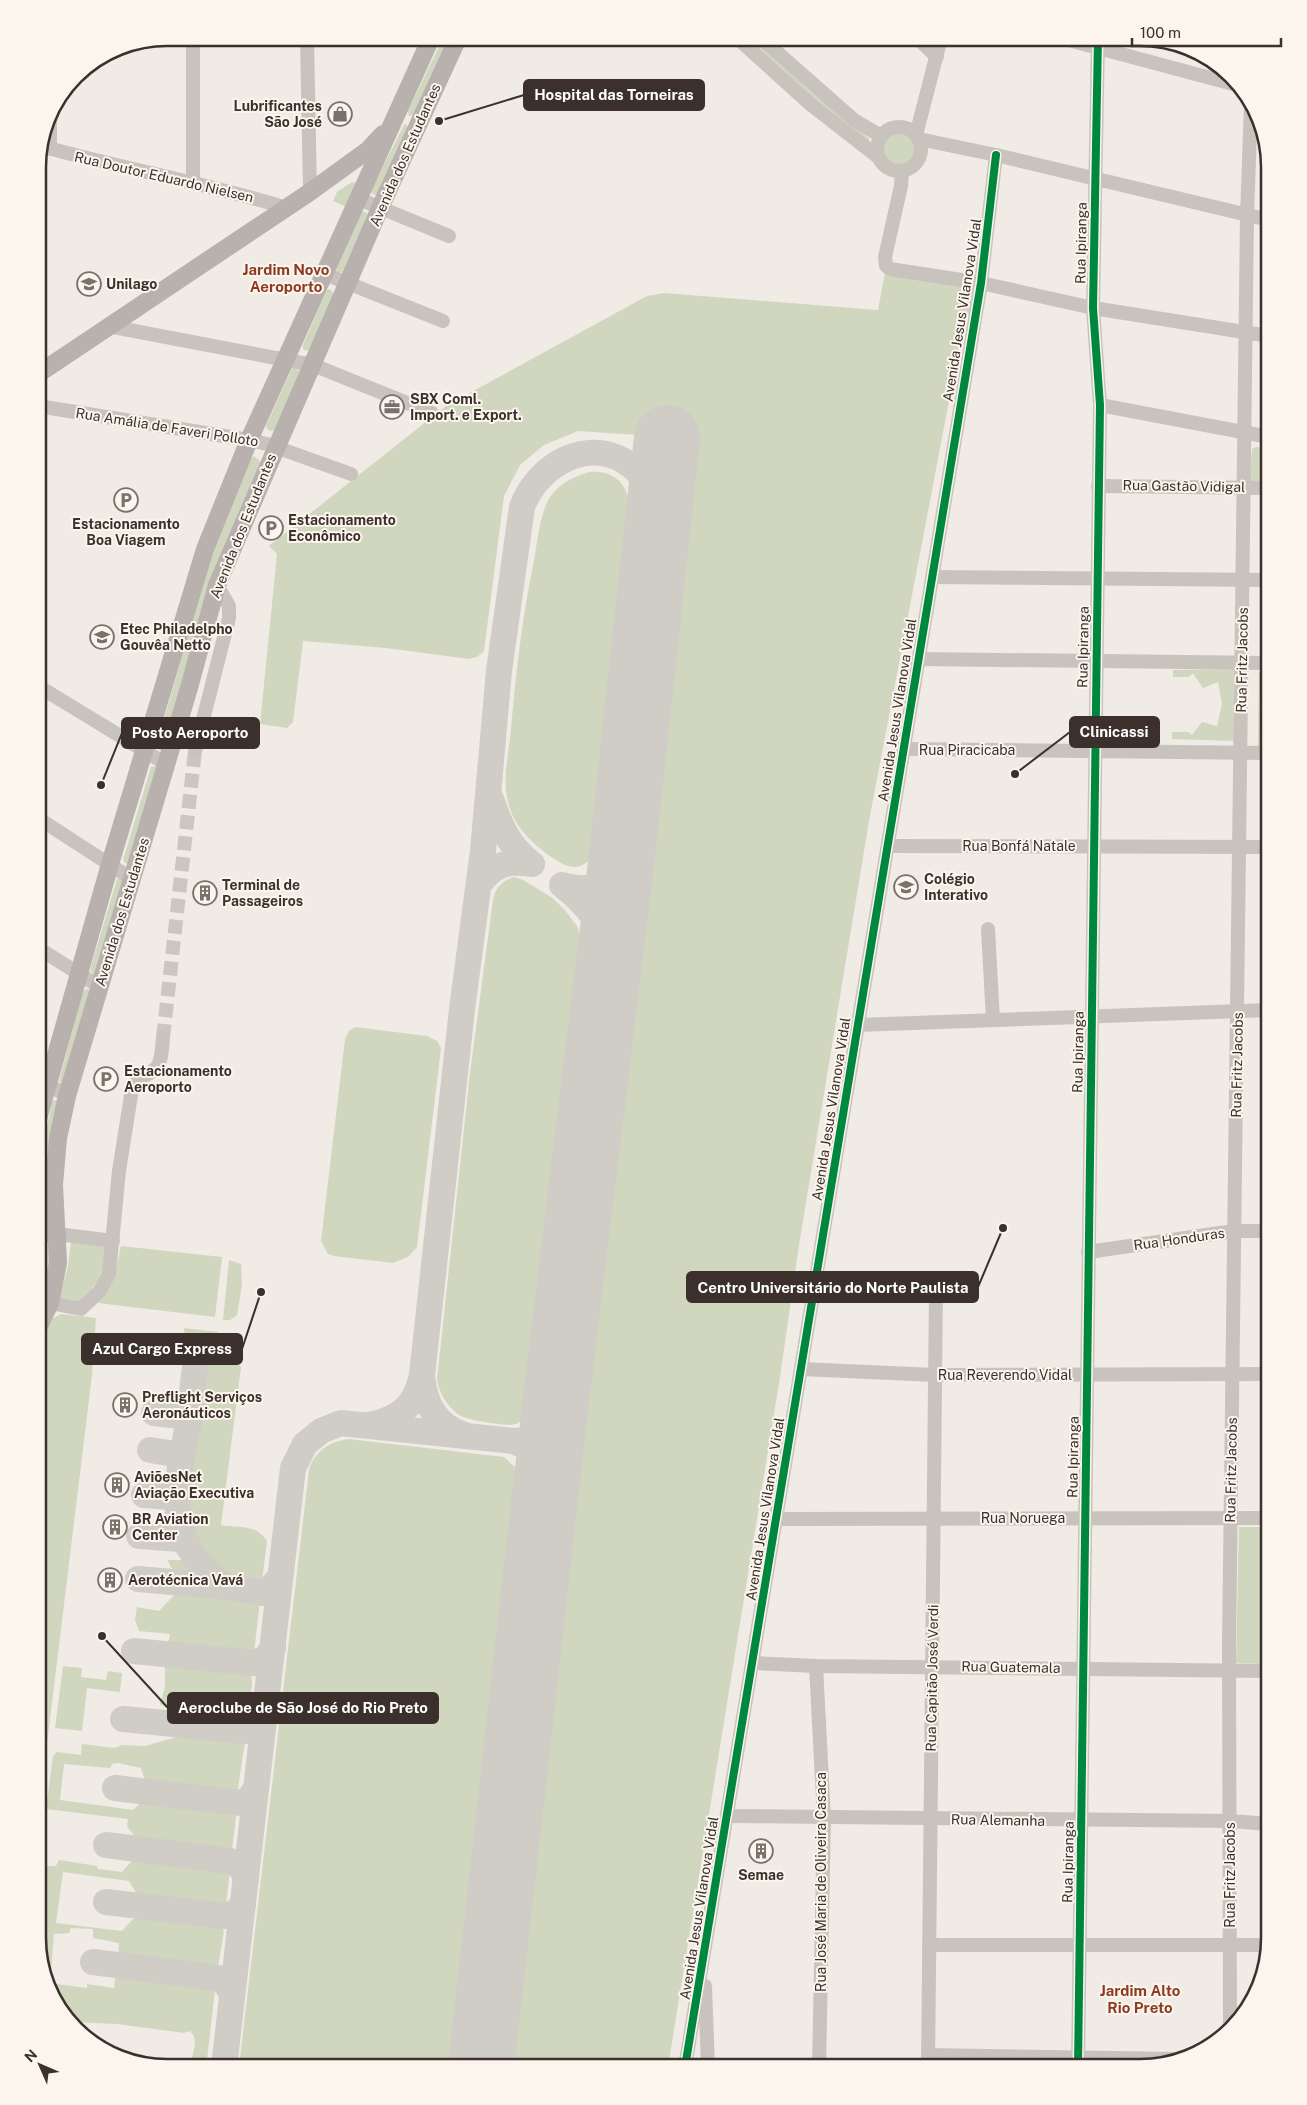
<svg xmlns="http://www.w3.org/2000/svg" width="1307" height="2105" font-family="'Public Sans',sans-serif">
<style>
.green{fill:#d1d6bf}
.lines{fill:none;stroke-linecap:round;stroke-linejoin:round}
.taxiway{stroke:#d0ccc6;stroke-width:26}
.runway{stroke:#d0ccc6;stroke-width:66}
.minor-tunnel{stroke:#ccc6c0;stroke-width:14;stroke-dasharray:14 7;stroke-linecap:butt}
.minor{stroke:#c9c3be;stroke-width:14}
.major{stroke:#b8b1ad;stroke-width:18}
.cycleway-casing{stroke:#fbf5ee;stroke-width:11}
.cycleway{stroke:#00873e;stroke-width:8}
.labels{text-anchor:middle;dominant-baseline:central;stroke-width:4;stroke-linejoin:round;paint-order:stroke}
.poi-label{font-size:14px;font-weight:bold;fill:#3b302b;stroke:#fbf5ee;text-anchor:start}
.street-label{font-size:14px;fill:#3b302b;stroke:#fbf5ee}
.neighbourhood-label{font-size:15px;font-weight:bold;fill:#8c3b22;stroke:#fbf5ee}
.rim{fill:none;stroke:#3b302b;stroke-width:2.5}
.leader{fill:none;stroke:#3b302b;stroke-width:2}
.callout-dot{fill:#3b302b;stroke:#fbf5ee;stroke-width:2}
.callout{fill:#3b302b;stroke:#3b302b;stroke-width:2}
.callout-label{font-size:15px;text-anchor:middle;font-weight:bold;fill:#fff}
</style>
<rect width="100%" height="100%" fill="#f0ebe5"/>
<!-- green -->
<g class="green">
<path d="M443,38H451L415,115L409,116L408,111Z"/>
<path d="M742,38H752L816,96L869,138L870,144L866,145Z"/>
<path d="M405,123L408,127L377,196L370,192Z"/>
<circle cx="899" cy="150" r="19"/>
<path d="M352,182L356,183L347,207L333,201L337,192Z"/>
<path d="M362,211L367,213V216L343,270L342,272H338L336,269Z"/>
<path d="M886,267L980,284L973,317H965L869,821L799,1245L780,1377L668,2067H509L612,1136L643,904L692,441L687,436L655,433L652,436L578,431L544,445L520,465L504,496L484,651L477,657L469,659L386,648L303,641L293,722L287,728L260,724L277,554L269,546L446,406L647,296L664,293L878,310Z"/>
<path d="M330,289L334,294L310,349L306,351L303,349V345L327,290Z"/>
<path d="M292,368L299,370L300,374L276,429L272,431L268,430L266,426Z"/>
<path d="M1257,447L1269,450V485L1249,484L1252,449Z"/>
<path d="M254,456L261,462L162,752L156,747L216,539L251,458Z"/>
<path d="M589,472C619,470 628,487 632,514L595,854C578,875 566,867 547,854C527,838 512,824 507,797C503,776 509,751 511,729C516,673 522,617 534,561C537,543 539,523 546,505C554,486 570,478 589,472Z"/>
<path d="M1236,669L1235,741L1172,739V732H1188L1192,735L1202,722L1217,726L1222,704L1218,682L1203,688L1193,673L1189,677H1173V670Z"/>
<path d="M1259,672L1269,673V746H1258Z"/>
<path d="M157,766L130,864L125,863L123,860L151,767Z"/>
<path d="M514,877L523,880L551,897L564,909L577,926L585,955L562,1112L531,1407C528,1414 523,1421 516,1424C508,1427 466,1420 459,1415C447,1406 440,1395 437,1380L470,1073L493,900C496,887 502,881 514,877Z"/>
<path d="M120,878L124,879L98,973L94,975L90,970L117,879Z"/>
<path d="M87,989L91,991L63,1085L59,1081L83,991Z"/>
<path d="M355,1027L427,1036L437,1041L441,1048L417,1247L408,1257L393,1263L334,1256L328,1254L321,1241L345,1039L349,1031Z"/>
<path d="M59,1099L50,1224L38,1228V1173L52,1101Z"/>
<path d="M38,1237L50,1239L52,1262L44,1298L38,1296Z"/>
<path d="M71,1242L108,1245C106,1270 97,1285 81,1303L59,1299L68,1266Z"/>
<path d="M121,1246L222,1257L215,1317L98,1303L114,1280Z"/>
<path d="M229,1260L241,1264L242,1285L237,1315L230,1320H223Z"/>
<path d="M61,1314L96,1318L92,1375L38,1818V1343L50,1320Z"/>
<path d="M184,1328L218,1332L220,1347L241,1367L221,1525C238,1528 257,1524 267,1541L262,1581L259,1584C227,1589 195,1559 186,1530C183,1523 184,1514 183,1507L201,1348L186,1344Z"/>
<path d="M349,1439L504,1457L516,1468L523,1483L458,2067H239L309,1470C314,1451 331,1441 349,1439Z"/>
<path d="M1239,1527H1269V1664L1236,1663Z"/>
<path d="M168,1560H190L199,1572L200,1579C187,1584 171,1573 168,1560Z"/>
<path d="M180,1589L255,1597L260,1601L254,1653L251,1657L175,1650L167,1648L170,1634L139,1631L135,1620L137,1607L159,1611Z"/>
<path d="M165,1660L229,1665L251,1670L252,1684L247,1723L242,1727L192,1722L160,1704L165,1687Z"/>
<path d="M63,1666L82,1668L81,1677L106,1680L108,1671L122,1673L120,1692L87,1688L82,1731L55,1728Z"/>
<path d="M190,1733L242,1738L245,1742L237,1795L232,1797L147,1787L141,1768L118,1763L112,1764L110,1768L64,1764L60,1800L133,1810L146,1798L232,1809L236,1817L232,1850L229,1853L139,1842L127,1826L128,1819L46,1809L53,1756L57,1752L81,1755L82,1744L115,1748L122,1745L145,1746Z"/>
<path d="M137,1855L226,1866L230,1870L226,1905L219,1910L145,1900L138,1896L129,1881L63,1872L56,1923L122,1931L132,1920L144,1913L217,1921L224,1931L218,1967L215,1971H210L118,1958L119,1943L93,1938V1929L71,1928L69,1933L54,1934L50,1983L87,1988V1984L114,1988L116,1973L126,1972L210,1984L215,1990L207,2060L201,2064L191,2062C193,2052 199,2039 190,2031L184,2033L117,2024L74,2022L51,1995L38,1937V1872H42L43,1866H56L59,1860L97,1866L98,1869L122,1872Z"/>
</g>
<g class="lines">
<!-- taxiway -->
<g class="taxiway">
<path d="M480,883C494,864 509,860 532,864C509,847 500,825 491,799"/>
<path d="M608,975C605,929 598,914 562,885C594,894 608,885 622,855"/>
<path d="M196,1359C193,1381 191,1403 188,1424C180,1471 165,1515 195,1557C204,1570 215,1580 229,1587"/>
<path d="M422,1375C424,1402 435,1425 462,1434"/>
<path d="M154,1413L181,1416L188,1422"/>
<path d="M370,1425C401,1418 415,1406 422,1375L462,1009L483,851L499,671L522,507C538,463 593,433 634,468C646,479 653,497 658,512"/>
<path d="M150,1450L175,1454L182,1458"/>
<path d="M547,1484C545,1459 537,1450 513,1441C536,1441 548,1428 555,1408"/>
<path d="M144,1495L171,1497L177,1503"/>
<path d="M139,1536L180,1539L184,1542"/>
<path d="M138,1579L229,1587L262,1593L270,1589L279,1578"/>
<path d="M134,1651L255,1663L266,1658L273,1647"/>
<path d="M123,1719L245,1731L256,1728L264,1719"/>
<path d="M115,1788L241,1803L250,1798L256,1788"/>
<path d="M106,1845L230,1861L241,1867L246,1879"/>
<path d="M106,1902L225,1916L233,1914L243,1905"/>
<path d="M93,1962L218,1978L227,1985L232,1995"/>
<path d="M224,2067L293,1468L305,1444L321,1431L341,1423L513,1441"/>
</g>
<!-- runway -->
<path class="runway" d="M481,2067L555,1408L622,855L667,438"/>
<!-- minor-tunnel -->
<path class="minor-tunnel" d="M163,1038L195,751"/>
<!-- minor -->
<g class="minor">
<path d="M193,38V182"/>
<path d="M307,38L310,192"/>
<path d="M737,38L810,104L878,157"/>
<path d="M761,38L854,120L881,136"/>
<path d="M917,38L937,57"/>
<path d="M1061,38L1233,84"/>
<path d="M50,114V149"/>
<circle cx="899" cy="149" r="22"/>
<path d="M916,135L941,38"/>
<path d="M919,139L996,155L1269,220"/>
<path d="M41,146C123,169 206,183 287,208"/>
<path d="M902,171L901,186L885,257L886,266L890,269L981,283L1093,308L1269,336"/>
<path d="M359,199L449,236"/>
<path d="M325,274L443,321"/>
<path d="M108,326L313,365L432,413"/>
<path d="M1100,405L1269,437"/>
<path d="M38,406L249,440L267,444L351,474"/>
<path d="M1098,486L1269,488"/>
<path d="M932,577L1269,580"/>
<path d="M918,659L1269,663"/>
<path d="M38,686L166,764"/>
<path d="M904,749L1269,753"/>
<path d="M195,751L229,618V606L217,585"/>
<path d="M38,818L132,879"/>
<path d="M888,846L1269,847"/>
<path d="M988,929L993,1020"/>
<path d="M38,948L100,987"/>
<path d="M858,1025L1269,1010"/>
<path d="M38,1078L67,1096"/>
<path d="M57,1234L113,1241"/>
<path d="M1088,1252L1234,1231H1269"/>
<path d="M50,1303L81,1309L100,1291L109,1274L119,1171L132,1089C137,1077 149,1076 157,1067C162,1060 162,1047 163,1038"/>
<path d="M801,1369L935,1375L1269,1374"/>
<path d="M776,1519L1269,1518"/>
<path d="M752,1663L816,1666L1269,1671"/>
<path d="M816,1666L824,1818L819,2067"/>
<path d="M727,1816L1231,1821L1269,1824"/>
<path d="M929,1945H1267"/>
<path d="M705,1986L708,2067"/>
<path d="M1230,2025L1229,1645L1247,216L1251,104"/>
<path d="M928,2055L1177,2059"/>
<path d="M685,2067L981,283L996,155"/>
<path d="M928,2067L936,1289"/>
<path d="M1078,2067L1100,405L1093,308L1098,38"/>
</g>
<!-- major -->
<g class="major">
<path d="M38,374L310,192L368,150L383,134"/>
<path d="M38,1119L110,864L205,549L249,440L431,38"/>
<path d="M38,1232L57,1234"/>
<path d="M38,1328L50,1303L58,1263L54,1185L58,1138L67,1096L189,688L217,585L380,208L458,38"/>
</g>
<!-- cycleway casing -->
<g class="cycleway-casing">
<g id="cycleway">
<path d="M685,2067L981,283L996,155"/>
<path d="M1078,2067L1100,405L1093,308L1098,38"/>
</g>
</g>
<!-- cycleway -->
<use href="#cycleway" class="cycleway"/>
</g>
<!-- icons -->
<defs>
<g id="shop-ring" transform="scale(1.25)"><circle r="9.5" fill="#fbf5ee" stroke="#7a716c" stroke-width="1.5"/><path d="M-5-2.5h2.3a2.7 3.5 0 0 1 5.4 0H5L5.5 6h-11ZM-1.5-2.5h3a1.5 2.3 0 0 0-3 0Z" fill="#7a716c"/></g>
<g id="university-ring" transform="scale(1.25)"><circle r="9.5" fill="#fbf5ee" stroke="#7a716c" stroke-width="1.5"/><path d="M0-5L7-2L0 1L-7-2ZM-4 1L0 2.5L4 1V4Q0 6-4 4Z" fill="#7a716c"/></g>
<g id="office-ring" transform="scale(1.25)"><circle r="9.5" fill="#fbf5ee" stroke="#7a716c" stroke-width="1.5"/><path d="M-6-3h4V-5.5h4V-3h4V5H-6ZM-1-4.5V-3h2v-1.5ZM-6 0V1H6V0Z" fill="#7a716c"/></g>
<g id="parking-ring" transform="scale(1.25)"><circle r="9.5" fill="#fbf5ee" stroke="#7a716c" stroke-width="1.5"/><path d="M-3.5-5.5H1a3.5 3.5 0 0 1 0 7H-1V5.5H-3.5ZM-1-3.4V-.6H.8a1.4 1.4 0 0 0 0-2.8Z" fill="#7a716c"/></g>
<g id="school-ring" transform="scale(1.25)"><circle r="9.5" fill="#fbf5ee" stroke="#7a716c" stroke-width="1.5"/><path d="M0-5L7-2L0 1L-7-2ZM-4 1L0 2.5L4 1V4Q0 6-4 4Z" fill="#7a716c"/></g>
<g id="building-ring" transform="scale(1.25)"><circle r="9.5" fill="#fbf5ee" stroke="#7a716c" stroke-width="1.5"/><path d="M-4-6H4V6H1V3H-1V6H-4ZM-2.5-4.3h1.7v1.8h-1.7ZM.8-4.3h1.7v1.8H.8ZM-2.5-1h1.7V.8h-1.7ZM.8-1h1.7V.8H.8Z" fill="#7a716c"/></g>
</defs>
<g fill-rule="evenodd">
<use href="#shop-ring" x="340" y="114"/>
<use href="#university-ring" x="89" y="284"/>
<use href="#office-ring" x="392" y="407"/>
<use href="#parking-ring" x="126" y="500"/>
<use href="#parking-ring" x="271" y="528"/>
<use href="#university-ring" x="102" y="637"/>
<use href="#school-ring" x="906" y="887"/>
<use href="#building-ring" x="205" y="893"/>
<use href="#parking-ring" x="106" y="1079"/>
<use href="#building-ring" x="125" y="1405"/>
<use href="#building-ring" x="117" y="1485"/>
<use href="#building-ring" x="115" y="1527"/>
<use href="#building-ring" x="110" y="1580"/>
<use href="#building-ring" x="761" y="1851"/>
</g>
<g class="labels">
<!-- poi labels -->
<g class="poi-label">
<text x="322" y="106" text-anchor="end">Lubrificantes<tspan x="322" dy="16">São José</tspan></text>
<text x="106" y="284">Unilago</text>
<text x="410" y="399">SBX Coml.<tspan x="410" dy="16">Import. e Export.</tspan></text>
<text x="288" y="520">Estacionamento<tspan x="288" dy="16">Econômico</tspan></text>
<text x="126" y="524" text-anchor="middle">Estacionamento<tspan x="126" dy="16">Boa Viagem</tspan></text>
<text x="120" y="629">Etec Philadelpho<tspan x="120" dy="16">Gouvêa Netto</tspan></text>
<text x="924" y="879">Colégio<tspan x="924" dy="16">Interativo</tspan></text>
<text x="222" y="885">Terminal de<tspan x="222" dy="16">Passageiros</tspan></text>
<text x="124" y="1071">Estacionamento<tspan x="124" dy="16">Aeroporto</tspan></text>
<text x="142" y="1397">Preflight Serviços<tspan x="142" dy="16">Aeronáuticos</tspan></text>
<text x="134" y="1477">AviõesNet<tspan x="134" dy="16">Aviação Executiva</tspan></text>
<text x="132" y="1519">BR Aviation<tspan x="132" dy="16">Center</tspan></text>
<text x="128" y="1580">Aerotécnica Vavá</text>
<text x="761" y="1875" text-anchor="middle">Semae</text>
</g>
<!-- street labels -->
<g class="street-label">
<text transform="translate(405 155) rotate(-66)">Avenida dos Estudantes</text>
<text transform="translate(164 177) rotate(13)">Rua Doutor Eduardo Nielsen</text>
<text transform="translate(1081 243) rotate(-89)">Rua Ipiranga</text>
<text transform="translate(962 310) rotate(-81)">Avenida Jesus Vilanova Vidal</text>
<text transform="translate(167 427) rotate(9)">Rua Amália de Faveri Polloto</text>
<text transform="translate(1184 486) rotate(1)">Rua Gastão Vidigal</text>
<text transform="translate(243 526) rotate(-68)">Avenida dos Estudantes</text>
<text transform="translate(1083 647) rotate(-89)">Rua Ipiranga</text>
<text transform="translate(1242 660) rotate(-89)">Rua Fritz Jacobs</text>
<text transform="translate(897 710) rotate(-81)">Avenida Jesus Vilanova Vidal</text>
<text x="967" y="750">Rua Piracicaba</text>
<text x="1019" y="846">Rua Bonfá Natale</text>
<text transform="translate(122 912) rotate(-73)">Avenida dos Estudantes</text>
<text transform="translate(1078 1052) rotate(-89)">Rua Ipiranga</text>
<text transform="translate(1237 1065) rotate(-89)">Rua Fritz Jacobs</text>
<text transform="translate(831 1109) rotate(-81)">Avenida Jesus Vilanova Vidal</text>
<text transform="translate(1179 1239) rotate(-8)">Rua Honduras</text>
<text x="1005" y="1375">Rua Reverendo Vidal</text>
<text transform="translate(1073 1457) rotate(-89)">Rua Ipiranga</text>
<text transform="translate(1231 1470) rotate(-89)">Rua Fritz Jacobs</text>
<text transform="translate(765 1509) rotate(-81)">Avenida Jesus Vilanova Vidal</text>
<text x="1023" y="1518">Rua Noruega</text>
<text transform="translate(1011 1667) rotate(1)">Rua Guatemala</text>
<text transform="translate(932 1678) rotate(-89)">Rua Capitão José Verdi</text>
<text transform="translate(998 1820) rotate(1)">Rua Alemanha</text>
<text transform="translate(1068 1862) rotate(-89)">Rua Ipiranga</text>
<text transform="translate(1230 1875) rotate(-90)">Rua Fritz Jacobs</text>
<text transform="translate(821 1882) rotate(-90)">Rua José Maria de Oliveira Casaca</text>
<text transform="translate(699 1908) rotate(-81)">Avenida Jesus Vilanova Vidal</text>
</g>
<!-- neighbourhood labels -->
<g class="neighbourhood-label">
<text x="286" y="269">Jardim Novo<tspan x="286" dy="17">Aeroporto</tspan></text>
<text x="1140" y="1990">Jardim Alto<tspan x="1140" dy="17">Rio Preto</tspan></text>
</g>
</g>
<!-- crop -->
<path d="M0 0H1307V2105H0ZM167 46H1140A121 121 0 0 1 1261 167V1938A121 121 0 0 1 1140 2059H167A121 121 0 0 1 46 1938V167A121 121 0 0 1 167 46Z" fill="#fbf5ee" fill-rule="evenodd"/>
<path class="rim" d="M167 46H1140A121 121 0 0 1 1261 167V1938A121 121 0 0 1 1140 2059H167A121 121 0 0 1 46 1938V167A121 121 0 0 1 167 46Z"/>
<!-- callouts -->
<path class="leader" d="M439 121L524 95M1015 774L1070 732M101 785L122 733M1003 1228L978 1287M261 1292L242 1349M102 1636L168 1708"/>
<g class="callout-dot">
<circle cx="439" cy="121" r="5"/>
<circle cx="1015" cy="774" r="5"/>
<circle cx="101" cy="785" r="5"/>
<circle cx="1003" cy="1228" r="5"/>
<circle cx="261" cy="1292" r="5"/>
<circle cx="102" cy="1636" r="5"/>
</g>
<g class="callout">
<rect x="524" y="80" width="180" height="30" rx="5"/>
<rect x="1070" y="717" width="89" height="30" rx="5"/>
<rect x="122" y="718" width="137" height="30" rx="5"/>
<rect x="687" y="1272" width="291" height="30" rx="5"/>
<rect x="82" y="1334" width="160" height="30" rx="5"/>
<rect x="168" y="1693" width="270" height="30" rx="5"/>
</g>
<g class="callout-label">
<text x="614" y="100">Hospital das Torneiras</text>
<text x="1114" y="737">Clinicassi</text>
<text x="190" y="738">Posto Aeroporto</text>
<text x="833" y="1293">Centro Universitário do Norte Paulista</text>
<text x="162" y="1354">Azul Cargo Express</text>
<text x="303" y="1713">Aeroclube de São José do Rio Preto</text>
</g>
<!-- north arrow -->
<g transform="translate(40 2065) rotate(315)" stroke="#fbf5ee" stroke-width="4" paint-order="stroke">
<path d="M0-4L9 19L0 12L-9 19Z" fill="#3b302b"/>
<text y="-8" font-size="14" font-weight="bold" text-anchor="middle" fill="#3b302b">N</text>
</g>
<!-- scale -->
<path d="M1132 38v8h149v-8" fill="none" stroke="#3b302b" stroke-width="2.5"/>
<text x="1140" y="38" font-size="15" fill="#3b302b" stroke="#fbf5ee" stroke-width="4" paint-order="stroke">100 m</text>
</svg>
